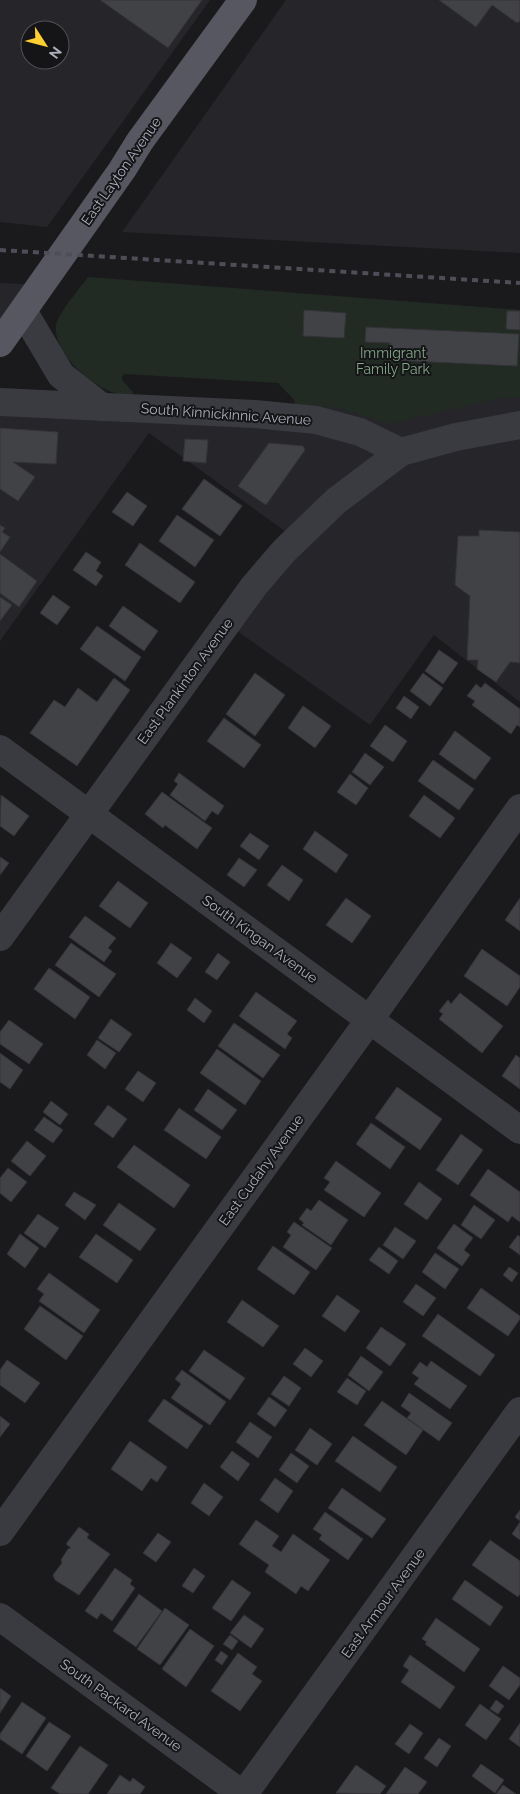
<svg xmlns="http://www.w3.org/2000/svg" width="520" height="1794" font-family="Raleway,sans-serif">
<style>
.built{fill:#262529;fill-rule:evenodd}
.green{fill:#212b23}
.building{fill:#414246;stroke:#343338}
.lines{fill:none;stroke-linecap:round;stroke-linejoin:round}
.minor{stroke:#3a3b41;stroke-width:28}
.major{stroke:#565761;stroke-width:28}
.rail{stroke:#4d4e57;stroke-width:4;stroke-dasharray:6 5;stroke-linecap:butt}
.labels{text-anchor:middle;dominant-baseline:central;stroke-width:4;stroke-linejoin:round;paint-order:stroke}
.street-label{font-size:14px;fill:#abafbc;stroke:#151517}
.park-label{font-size:14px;fill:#82a888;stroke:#151517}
</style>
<rect width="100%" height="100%" fill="#1a1a1c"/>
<!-- built -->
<g class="built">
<path d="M0,0H210L47,227L0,222ZM30,30H60V60H30Z"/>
<path d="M286,0H520V253L122,232Z"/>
<path d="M0,283L41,285L0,343Z"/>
<path d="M298,294L520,310V702L434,635L370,725L247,638L227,623L296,539L149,433L0,641V402L294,417Z"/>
</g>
<!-- green -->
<path class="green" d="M88,277L520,310V397H505L390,424L338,408L299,405L278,383L125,374L122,376V380L133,392L132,395C104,399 52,356 56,325C57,315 81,287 88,277Z"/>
<!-- building -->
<g class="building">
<path d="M100,0H202L168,48Z"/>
<path d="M439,0H520V21L517,23L492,5L476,27Z"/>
<path d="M304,310L346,313L344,338L303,336Z"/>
<path d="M507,311H520V330L506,329Z"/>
<path d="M366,327L519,334L517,366L389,360L390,343L365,342Z"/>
<path d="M0,428L58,432L56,464L13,462L35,477L18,501L0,489Z"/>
<path d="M185,439L208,440L206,463L183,461Z"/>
<path d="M269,443L303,446L305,450L266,505L238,486Z"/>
<path d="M204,479L242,506L220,536L182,509Z"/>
<path d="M127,492L147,506L133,526L112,512Z"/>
<path d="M177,515L214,540L195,567L159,541Z"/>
<path d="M0,525L5,528L2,532L10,537L0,552Z"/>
<path d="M479,530L520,532V663L510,662L496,682L477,669L478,660H467L470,596L455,585L458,536H479Z"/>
<path d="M140,543L195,582L180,603L125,565Z"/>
<path d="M86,552L101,562L96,571L103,576L96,586L73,570Z"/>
<path d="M0,554L37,581L19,607L0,593Z"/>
<path d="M53,595L70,607L57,625L40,613Z"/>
<path d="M0,597L12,605L0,621Z"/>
<path d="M123,606L158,631L144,651L109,626Z"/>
<path d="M97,626L141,657L125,681L80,649Z"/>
<path d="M439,650L458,663L443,684L425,671Z"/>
<path d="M255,673L285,695L255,736L226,714Z"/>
<path d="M423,673L443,688L430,706L410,691Z"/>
<path d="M114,678L130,690L77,766L30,733L54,700L65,707L78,688L97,702Z"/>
<path d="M485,683L520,709V727L517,725L511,734L472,705L475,701L467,696L476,684L481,688Z"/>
<path d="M404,696L419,707L411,719L396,708Z"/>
<path d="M303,706L331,726L315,748L288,728Z"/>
<path d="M224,718L261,745L244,768L207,741Z"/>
<path d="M385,725L407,741L393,762L370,746Z"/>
<path d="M455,731L491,758L475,780L439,754Z"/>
<path d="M365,753L384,767L370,785L352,772Z"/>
<path d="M433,760L474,789L459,810L418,781Z"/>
<path d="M179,773L224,806L218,815L212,811L205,821L170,795L178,784L174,781Z"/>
<path d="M350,774L368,788L356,805L337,792Z"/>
<path d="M162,792L212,828L197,849L165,825L163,828L145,814Z"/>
<path d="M1,795L29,816L14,836L0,826Z"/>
<path d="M424,795L455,818L440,838L409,816Z"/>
<path d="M315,831L348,855L336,873L303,849Z"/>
<path d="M250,833L269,846L259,860L240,846Z"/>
<path d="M0,857L9,863L0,875Z"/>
<path d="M239,858L257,870L244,887L227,875Z"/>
<path d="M282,865L303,880L289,901L267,885Z"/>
<path d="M118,881L148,903L130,928L99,906Z"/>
<path d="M346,898L371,916L352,943L326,925Z"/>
<path d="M520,898V931L505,920Z"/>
<path d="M85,916L116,938L108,948L112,951L104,962L69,937Z"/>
<path d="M71,943L116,974L99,997L55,965Z"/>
<path d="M171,943L192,958L177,978L157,963Z"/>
<path d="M482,949L520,976V987L507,1006L464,976Z"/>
<path d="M218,953L230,962L217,980L205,972Z"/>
<path d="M49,968L90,997L75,1019L34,989Z"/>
<path d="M256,992L297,1021L287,1034L292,1038L285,1049L239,1016Z"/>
<path d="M460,993L503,1026L482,1053L439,1019L443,1014L439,1011L448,1000L451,1004Z"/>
<path d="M195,998L212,1011L204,1023L187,1010Z"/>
<path d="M111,1019L132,1034L119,1052L98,1038Z"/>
<path d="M9,1020L43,1044L29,1064L0,1044V1032Z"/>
<path d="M234,1023L280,1055L263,1078L218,1046Z"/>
<path d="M97,1040L116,1053L105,1069L87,1055Z"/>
<path d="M217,1049L261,1081L245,1105L200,1073Z"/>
<path d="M0,1053L23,1070L10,1089L0,1082Z"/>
<path d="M516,1055L520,1058V1089L502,1076Z"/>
<path d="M138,1071L156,1083L143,1102L125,1089Z"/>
<path d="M397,1087L442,1119L420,1150L375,1118Z"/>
<path d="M208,1089L237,1110L222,1130L194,1110Z"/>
<path d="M51,1101L68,1114L60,1125L43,1112Z"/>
<path d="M108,1105L127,1119L113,1138L94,1124Z"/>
<path d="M179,1108L221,1137L206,1159L164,1130Z"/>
<path d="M44,1117L63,1130L53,1143L34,1130Z"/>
<path d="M371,1123L405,1147L390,1169L356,1144Z"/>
<path d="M461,1134L483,1150L458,1185L436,1170Z"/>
<path d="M27,1141L46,1156L30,1176L11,1161Z"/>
<path d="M134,1145L190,1185L174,1208L117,1167Z"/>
<path d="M336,1161L381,1193L364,1217L324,1190L330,1182L324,1178Z"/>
<path d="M8,1168L27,1182L11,1202L0,1193V1178Z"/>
<path d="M488,1169L520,1192V1222L512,1216L508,1222L470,1195Z"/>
<path d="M419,1182L442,1199L427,1220L404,1204Z"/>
<path d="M74,1192L96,1205L85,1220L65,1205Z"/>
<path d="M319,1200L348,1220L331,1245L302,1225L304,1223L299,1219L307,1208L311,1211Z"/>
<path d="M119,1203L156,1229L140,1251L103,1225Z"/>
<path d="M474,1205L495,1220L481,1239L461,1225Z"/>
<path d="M38,1214L59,1228L45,1248L24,1233Z"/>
<path d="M294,1222L332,1248L316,1270L283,1247L291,1235L287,1232Z"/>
<path d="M454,1224L473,1238L464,1250L470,1255L462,1266L437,1248Z"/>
<path d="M395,1227L416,1241L403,1259L383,1245Z"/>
<path d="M20,1234L39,1248L25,1268L7,1254Z"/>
<path d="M96,1234L133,1260L117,1283L79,1257Z"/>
<path d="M518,1235L520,1237V1255L509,1247Z"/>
<path d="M273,1246L310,1272L294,1295L257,1269Z"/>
<path d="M379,1247L398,1261L389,1274L369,1260Z"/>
<path d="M435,1253L459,1269L445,1289L422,1272Z"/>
<path d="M509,1267L518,1273L512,1282L503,1275Z"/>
<path d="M49,1273L100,1310L84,1333L39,1301L44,1294L37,1289Z"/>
<path d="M416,1284L436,1298L423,1316L403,1302Z"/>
<path d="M481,1288L520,1316V1319L508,1336L467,1308Z"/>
<path d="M337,1295L360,1311L345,1332L322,1316Z"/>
<path d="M242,1300L279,1326L263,1347L227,1322Z"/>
<path d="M40,1306L83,1336L66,1360L24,1329Z"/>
<path d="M438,1314L495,1355L480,1376L422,1336Z"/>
<path d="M381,1327L406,1344L390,1366L366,1348Z"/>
<path d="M305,1348L323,1361L311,1377L293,1364Z"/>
<path d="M204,1350L245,1378L230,1400L189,1371Z"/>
<path d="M361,1356L383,1372L369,1391L348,1375Z"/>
<path d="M7,1360L40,1383L25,1403L0,1385V1370Z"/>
<path d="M431,1361L467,1386L450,1409L414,1384L419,1378L412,1373L420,1362L427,1367Z"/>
<path d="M182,1370L226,1402L210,1425L171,1398L181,1384L175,1379Z"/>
<path d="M284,1376L301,1388L289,1406L271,1394Z"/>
<path d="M347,1378L366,1391L357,1405L337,1392Z"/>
<path d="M409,1393L452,1423L439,1441L407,1418L411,1413L401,1406Z"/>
<path d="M269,1397L287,1410L275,1427L257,1414Z"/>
<path d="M164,1399L203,1426L187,1449L148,1421Z"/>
<path d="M382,1401L423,1430L406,1455L364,1425Z"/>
<path d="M0,1416L10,1424L0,1437Z"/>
<path d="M250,1422L272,1437L258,1458L236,1442Z"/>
<path d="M310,1428L332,1444L317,1465L295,1450Z"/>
<path d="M353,1436L397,1467L380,1492L335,1461Z"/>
<path d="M130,1441L167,1467L157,1482L151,1478L142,1491L111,1469Z"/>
<path d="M232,1451L250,1464L238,1481L220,1467Z"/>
<path d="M291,1453L309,1466L297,1483L279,1470Z"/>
<path d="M275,1478L293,1491L278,1513L260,1500Z"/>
<path d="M204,1483L223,1497L209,1516L191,1503Z"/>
<path d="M342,1488L386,1519L372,1538L328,1508Z"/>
<path d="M520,1510V1521L515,1517Z"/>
<path d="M325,1512L363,1539L348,1560L319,1539L322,1535L313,1529Z"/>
<path d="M256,1520L279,1536L272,1546L281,1552L293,1534L330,1560L308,1591L301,1586L296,1594L265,1572L269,1565L239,1544Z"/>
<path d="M520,1522V1540L512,1534Z"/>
<path d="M79,1527L89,1534L87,1538L110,1554L79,1595L55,1580L53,1575L62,1563L61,1560L68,1549L71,1548L66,1544Z"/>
<path d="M158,1533L171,1542L156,1562L143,1553Z"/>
<path d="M490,1540L520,1561V1594L518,1597L472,1565Z"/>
<path d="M115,1568L132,1580L130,1584L135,1588L112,1621L101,1613L97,1619L85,1611Z"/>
<path d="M194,1568L205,1576L193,1593L182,1586Z"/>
<path d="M232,1580L251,1593L231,1621L212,1608Z"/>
<path d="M465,1580L503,1607L490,1626L452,1599Z"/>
<path d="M139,1594L162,1611L136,1647L113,1631Z"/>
<path d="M165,1608L189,1625L160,1665L137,1649Z"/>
<path d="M244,1615L264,1629L251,1648L230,1633Z"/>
<path d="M436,1618L480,1649L464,1672L425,1644L427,1642L422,1639Z"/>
<path d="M190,1629L214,1646L186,1687L162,1669Z"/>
<path d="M230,1635L238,1641L232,1650L223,1644Z"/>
<path d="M221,1651L228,1656L222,1665L215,1660Z"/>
<path d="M238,1653L257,1667L252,1674L262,1681L240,1711L211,1691Z"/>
<path d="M410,1655L455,1687L440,1709L401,1682L409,1670L403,1666Z"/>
<path d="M503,1666L520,1678V1685L509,1700L489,1686Z"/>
<path d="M0,1688L11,1696L0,1713Z"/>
<path d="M496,1700L504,1706L498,1714L490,1709Z"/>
<path d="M22,1702L46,1718L22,1754L0,1739V1734Z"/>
<path d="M480,1704L501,1719L486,1740L465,1725Z"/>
<path d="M49,1722L71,1736L47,1771L26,1756Z"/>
<path d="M520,1723V1747L509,1739Z"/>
<path d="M410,1724L423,1733L409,1754L395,1744Z"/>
<path d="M439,1738L451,1746L437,1767L424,1758Z"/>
<path d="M80,1746L108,1765L88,1794H60L51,1788Z"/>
<path d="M481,1764L504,1780L495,1793L472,1776Z"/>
<path d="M356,1765L386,1786L380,1794L336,1793Z"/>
<path d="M405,1767L427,1782L418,1794H386Z"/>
<path d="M120,1775L130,1782L133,1778L145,1787L140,1794H107Z"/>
<path d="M503,1785L516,1794H496Z"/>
</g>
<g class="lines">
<!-- minor -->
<g class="minor">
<path d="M23,311L61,375L102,407"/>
<path d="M0,402L255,414L316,420L360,432L401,452"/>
<path d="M0,749L520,1130"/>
<path d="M0,937L254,586L284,551L336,501L401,452L456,437L520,425"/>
<path d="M0,1532L370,1019L520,808"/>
<path d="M0,1617L242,1794"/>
<path d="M244,1794L520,1411"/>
</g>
<!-- major -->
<path class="major" d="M0,343L122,170L140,141L243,0"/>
<!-- rail -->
<path class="rail" d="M0,250L520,283"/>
</g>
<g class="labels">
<!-- street labels -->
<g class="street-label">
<text transform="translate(121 171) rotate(-55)">East Layton Avenue</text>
<text transform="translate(226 414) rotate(4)">South Kinnickinnic Avenue</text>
<text transform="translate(185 681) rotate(-54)">East Plankinton Avenue</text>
<text transform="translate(260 939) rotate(36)">South Kingan Avenue</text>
<text transform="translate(261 1170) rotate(-54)">East Cudahy Avenue</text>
<text transform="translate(383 1603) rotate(-54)">East Armour Avenue</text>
<text transform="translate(121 1705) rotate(36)">South Packard Avenue</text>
</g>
<!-- park labels -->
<g class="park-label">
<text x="393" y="353">Immigrant<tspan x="393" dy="16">Family Park</tspan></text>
</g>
</g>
<!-- north arrow -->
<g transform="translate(45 45) rotate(126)"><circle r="24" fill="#151517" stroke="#515359"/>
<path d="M0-4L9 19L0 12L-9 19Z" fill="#fdcf31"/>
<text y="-8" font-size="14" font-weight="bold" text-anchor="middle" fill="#abafbc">N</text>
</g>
</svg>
